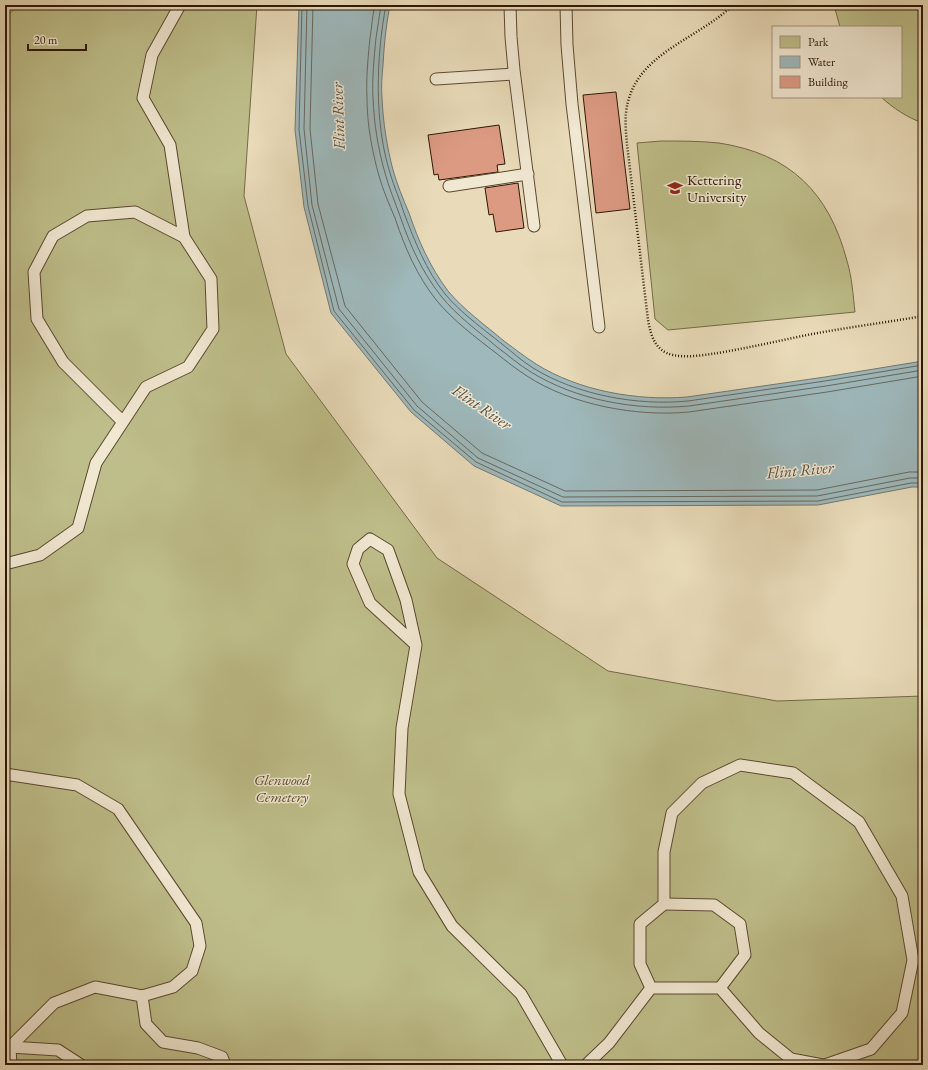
<svg xmlns="http://www.w3.org/2000/svg" width="928" height="1070" font-family="'EB Garamond',serif">
<style>
.green{fill:#bebe8a;stroke:#766a47}
.water{fill:#9eb8bb;stroke:#717872}
.lines{fill:none;stroke-linecap:round;stroke-linejoin:round}
.shore{stroke:#666860;stroke-width:1}
.building{fill:#dc9a83;stroke:#2d1704}
.lane-casing{stroke:#5c4831;stroke-width:13}
.path{stroke:#2d1704;stroke-width:2.5;stroke-dasharray:1 2;stroke-linecap:butt}
.lane{stroke:#f1e8d2;stroke-width:11}
.labels{text-anchor:middle;dominant-baseline:central;stroke-width:3;stroke-linejoin:round;paint-order:stroke}
.poi-label{font-size:15px;fill:#2d1704;stroke:#f1e8d2;text-anchor:start}
.park-label{font-size:15px;font-style:italic;fill:#58492c;stroke:#f1e8d2}
.water-label{font-size:16px;font-style:italic;fill:#554f44;stroke:#f1e8d2}
</style>
<rect width="100%" height="100%" fill="#e9dbb9"/>
<filter id="stains"><feTurbulence type="fractalNoise" baseFrequency=".005" numOctaves="4"/><feColorMatrix values="0 0 0 0 .2 0 0 0 0 .09 0 0 0 0 .02 0 0 0 .5 -.17"/></filter>
<radialGradient id="worn" r=".72"><stop offset=".6" stop-color="#630" stop-opacity="0"/><stop offset="1" stop-color="#630" stop-opacity=".3"/></radialGradient>
<!-- green -->
<g class="green">
<path d="M19,5H257L244,196L286,354L437,558L608,671L777,701L923,696V1065H5V18Z"/>
<path d="M834,5H923V123C908,118 893,108 881,97H901V27H840Z"/>
<path d="M661,141C680,141 700,141 719,143C790,154 829,192 847,261C852,277 853,295 855,312L668,330L655,319L637,143Z"/>
</g>
<!-- water -->
<path class="water" d="M299,5H390C386,25 384,45 383,65C382,76 381,87 382,98C383,122 387,147 393,170C397,184 403,199 409,213C418,240 430,267 448,291C464,310 485,325 504,341C515,349 525,357 536,364C579,391 637,401 687,397L825,377L923,361V487H912L818,505L561,506L474,466L411,412L331,313L304,207L295,130Z"/>
<g class="lines">
<!-- shore -->
<g class="shore">
<path d="M302,5L299,129L308,206L334,311L414,410L476,462L562,502L818,501L911,483H923"/>
<path d="M307,5L304,129L312,205L339,309L417,406L478,458L563,497L817,496L910,478H923"/>
<path d="M313,5L310,129L318,204L345,306L422,402L482,453L565,491L817,490L909,472H923"/>
<path d="M375,5C372,16 372,27 370,38C368,58 366,78 367,98C367,124 372,151 379,176C383,190 389,204 395,218C405,248 417,276 437,301C454,321 475,337 496,353C506,361 516,369 527,376C571,405 637,417 689,412L827,392L923,376"/>
<path d="M381,5C379,16 378,27 376,38C374,58 372,79 373,98C374,123 378,149 385,173C389,188 395,202 400,216C410,245 422,272 441,296C457,316 478,331 497,347C508,355 519,365 531,372C576,400 636,411 689,406L826,386L923,370"/>
<path d="M386,5C376,57 374,122 390,173C394,187 400,200 404,213C415,242 426,270 445,294C461,313 482,328 502,344C512,352 522,361 533,368C577,395 637,406 688,401L825,381L923,365"/>
</g>
</g>
<!-- building -->
<g class="building">
<path d="M616,92L630,209L596,213L583,95Z"/>
<path d="M499,125L505,164L497,165L498,172L439,180L438,174L434,175L428,135Z"/>
<path d="M518,183L524,228L496,232L493,214L489,215L485,188Z"/>
</g>
<g class="lines">
<!-- lane casing -->
<g class="lane-casing">
<g id="lane">
<path d="M180,5L152,55L143,98L170,145L184,237"/>
<path d="M510,5L511,37L514,70L534,226"/>
<path d="M566,5L567,45L572,104L599,327"/>
<path d="M436,79L514,74"/>
<path d="M449,186L528,174"/>
<path d="M5,564L40,555L78,528L96,463L146,387L188,367L213,329L211,279L184,237L135,212L87,216L53,236L34,272L37,319L63,362L123,422"/>
<path d="M416,645L370,603L353,564L358,549L370,539L388,550L406,600L416,645L402,728L399,794L419,872L452,926L521,994L562,1065"/>
<path d="M5,774L77,785L118,809L196,923L200,946L192,971L173,987L142,996L95,987L54,1003L10,1047L11,1065"/>
<path d="M664,904L714,905L740,924L745,955L720,988"/>
<path d="M651,988L640,964V924L664,904V852L672,813L702,783L740,765L793,773L859,822L902,896L913,960L902,1013L871,1049L825,1065"/>
<path d="M651,988H720L759,1033L791,1059L823,1065"/>
<path d="M142,996L146,1024L163,1042L198,1048L222,1057L225,1065"/>
<path d="M5,1041L10,1047L58,1050L81,1065"/>
<path d="M586,1065L609,1043L651,988"/>
</g>
</g>
<!-- path -->
<path class="path" d="M733,5C696,41 632,54 626,113C625,123 626,134 627,144L648,320C651,336 655,351 673,355C687,358 704,355 718,353C747,348 774,342 802,336C842,328 883,323 923,316"/>
<!-- lane -->
<use href="#lane" class="lane"/>
</g>
<!-- icons -->
<defs>
<g id="university-bare" transform="scale(1.2)"><path d="M0-5L7-2L0 1L-7-2ZM-4 1L0 2.5L4 1V4Q0 6-4 4Z" fill="#8f2418" stroke="#f1e8d2" stroke-width="2.5" paint-order="stroke"/></g>
</defs>
<g fill-rule="evenodd">
<use href="#university-bare" x="675" y="188"/>
</g>
<g class="labels">
<!-- poi labels -->
<g class="poi-label">
<text x="687" y="179">Kettering<tspan x="687" dy="17">University</tspan></text>
</g>
<!-- park labels -->
<g class="park-label">
<text x="282" y="779">Glenwood<tspan x="282" dy="17">Cemetery</tspan></text>
</g>
<!-- water labels -->
<g class="water-label">
<text transform="translate(338 116) rotate(-92)">Flint River</text>
<text transform="translate(482 407) rotate(34)">Flint River</text>
<text transform="translate(800 470) rotate(-5)">Flint River</text>
</g>
</g>
<!-- margin -->
<rect width="928" height="1070" fill="none" stroke="#e9dbb9" stroke-width="20"/>
<rect x="6" y="6" width="916" height="1058" fill="none" stroke="#2d1704" stroke-width="2"/>
<rect x="10" y="10" width="908" height="1050" fill="none" stroke="#2d1704"/>
<!-- legend -->
<rect x="772" y="26" width="130" height="72" fill="#f1e8d2" stroke="#a39480"/>
<rect x="780" y="36" width="20" height="12" fill="#bebe8a" stroke="#a39480"/>
<text x="808" y="46" font-size="12" fill="#2d1704">Park</text>
<rect x="780" y="56" width="20" height="12" fill="#9eb8bb" stroke="#a39480"/>
<text x="808" y="66" font-size="12" fill="#2d1704">Water</text>
<rect x="780" y="76" width="20" height="12" fill="#dc9a83" stroke="#a39480"/>
<text x="808" y="86" font-size="12" fill="#2d1704">Building</text>
<!-- scale -->
<path d="M28 44v6h58v-6" fill="none" stroke="#2d1704" stroke-width="2"/>
<text x="34" y="44" font-size="12" fill="#2d1704" stroke="#f1e8d2" stroke-width="3" paint-order="stroke">20 m</text>
<rect width="100%" height="100%" filter="url(#stains)"/>
<rect width="100%" height="100%" fill="url(#worn)"/>
</svg>
